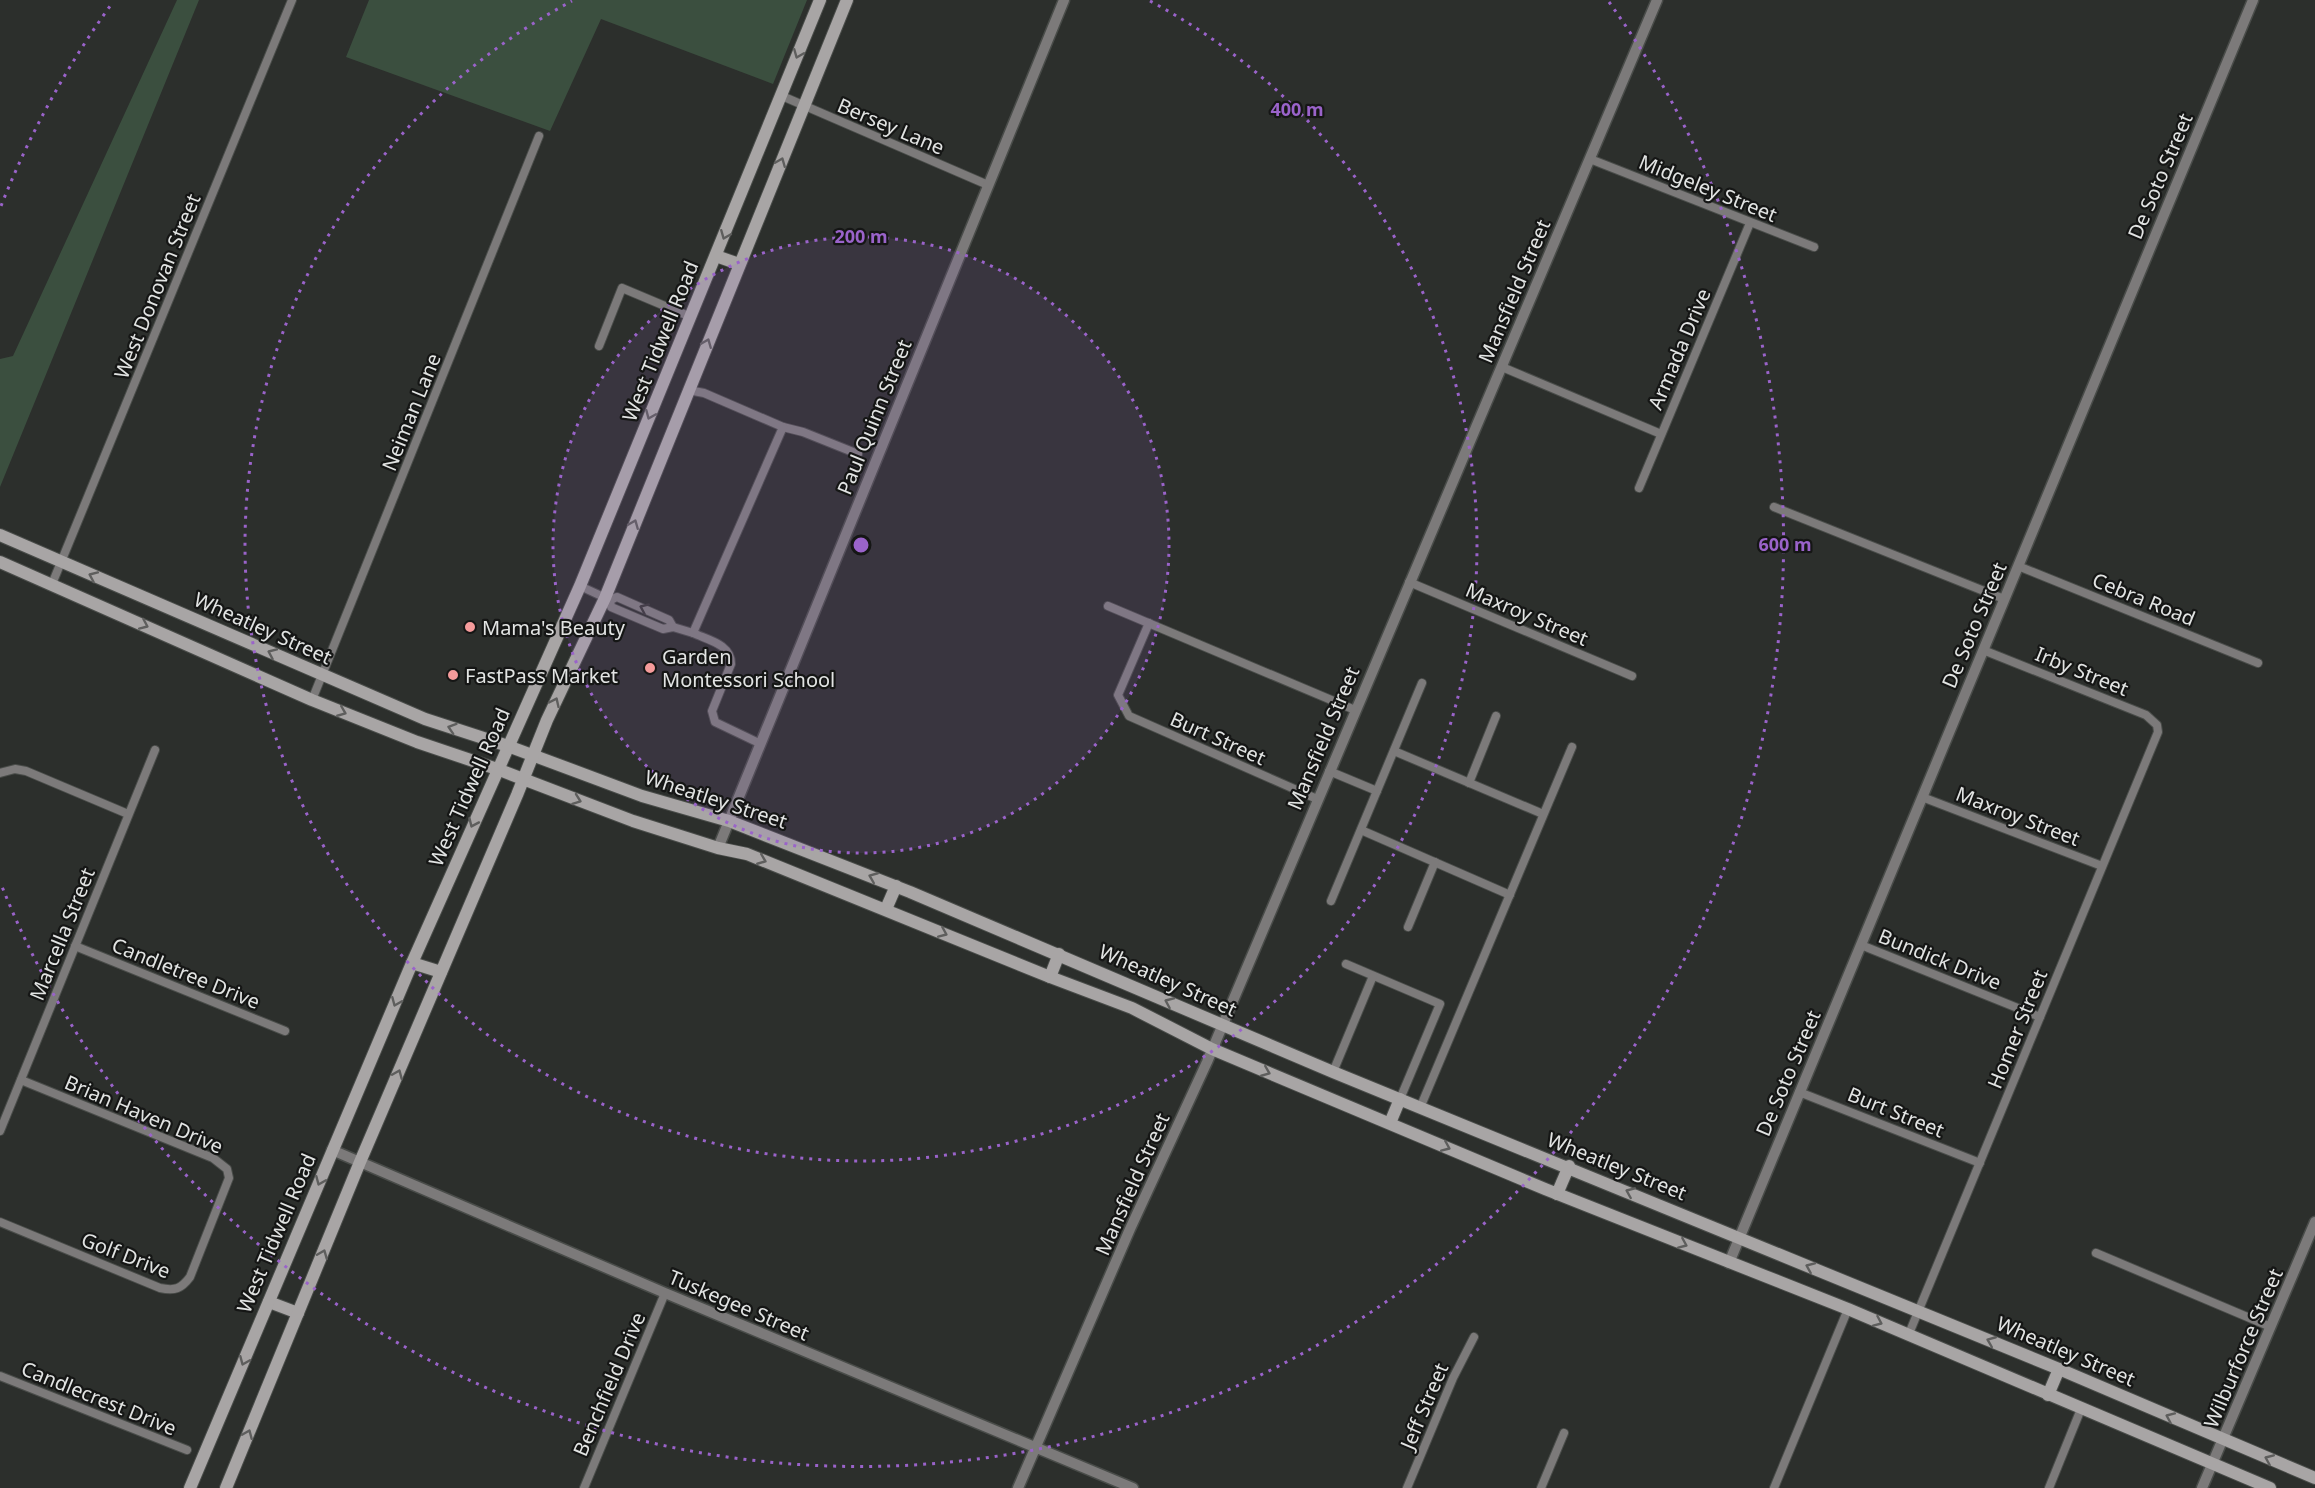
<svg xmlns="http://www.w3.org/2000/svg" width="2315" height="1488" font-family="'Noto Sans',sans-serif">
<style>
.green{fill:#3b4f3f}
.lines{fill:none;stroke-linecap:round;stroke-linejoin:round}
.minor-casing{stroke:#494c49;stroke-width:10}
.tertiary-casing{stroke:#494c49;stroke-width:13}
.secondary-casing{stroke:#494c49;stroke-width:14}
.minor{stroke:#7c7a7a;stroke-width:8}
.tertiary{stroke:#7c7a7a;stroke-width:10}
.secondary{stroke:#a8a5a5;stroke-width:12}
.oneway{stroke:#5e5e5d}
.oneway2{stroke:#393938}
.ring{fill:none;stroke:#9a63ca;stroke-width:3;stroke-dasharray:3 6}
.poi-dot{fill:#f59b9b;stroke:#151615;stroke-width:2}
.labels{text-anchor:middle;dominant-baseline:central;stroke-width:4.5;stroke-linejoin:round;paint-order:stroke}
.street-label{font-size:20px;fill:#e2e4e3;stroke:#151615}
.poi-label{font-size:20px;fill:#e2e4e3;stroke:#151615;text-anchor:start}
.centre{fill:#9a63ca;stroke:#151615;stroke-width:3}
.ring-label{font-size:18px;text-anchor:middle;font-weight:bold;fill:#9a63ca;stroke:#151615;stroke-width:4.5;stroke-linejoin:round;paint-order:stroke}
</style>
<rect width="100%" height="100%" fill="#2c2f2c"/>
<!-- green -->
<g class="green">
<path d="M177,0H199L0,487V359L13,356Z"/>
<path d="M369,0H807L773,84L601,19L550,131L346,57Z"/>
</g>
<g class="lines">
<!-- minor casing -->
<g class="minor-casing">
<g id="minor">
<path d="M782,96L988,185"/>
<path d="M1590,159L1814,247"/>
<path d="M599,346L622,288L691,317"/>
<path d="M1502,367L1661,434"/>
<path d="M783,427L803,432L858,454"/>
<path d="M1639,488L1750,223"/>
<path d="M1774,507L2004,599"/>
<path d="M2018,566L2258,663"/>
<path d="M1409,582L1632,676"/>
<path d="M52,584L292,0"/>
<path d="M580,586L610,600L617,597L669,620L673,627"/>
<path d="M610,600L611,607L663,629L673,627L693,633L783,427L704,393L688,390"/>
<path d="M1108,606L1355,710"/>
<path d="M1149,623L1118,695L1129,716L1317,799"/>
<path d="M693,633C708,640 731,644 731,664L712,711L715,722L761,744"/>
<path d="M312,700L539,136"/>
<path d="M1394,751L1543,814"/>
<path d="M1329,771L1377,791"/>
<path d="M0,773L15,769L26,771L128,814"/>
<path d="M1469,783L1496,716"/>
<path d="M1922,797L2102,866"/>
<path d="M1361,830L1510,895"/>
<path d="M1331,901L1422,683"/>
<path d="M1408,927L1435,862"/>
<path d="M1861,945L2040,1017"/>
<path d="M75,946L285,1031"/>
<path d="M1346,964L1440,1004L1400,1099"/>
<path d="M1333,1072L1373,976"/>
<path d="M1799,1092L1980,1163"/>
<path d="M1420,1108L1572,747"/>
<path d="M0,1131L155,750"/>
<path d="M0,1222L160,1288C175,1291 181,1289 190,1277L229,1178L227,1169L213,1158L21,1080"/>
<path d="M2096,1253L2271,1327"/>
<path d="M1908,1336L2158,732L2157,725L2146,715L1983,650"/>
<path d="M0,1376L187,1450"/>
<path d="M584,1488L665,1293"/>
<path d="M1407,1488L1453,1378L1474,1337"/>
<path d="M1541,1488L1564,1433"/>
<path d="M1774,1488L1848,1309"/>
<path d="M2049,1488L2081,1409"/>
</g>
</g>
<!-- tertiary casing -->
<g class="tertiary-casing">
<g id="tertiary">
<path d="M718,848L1064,0"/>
<path d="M332,1150L665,1293L1133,1488"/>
<path d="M1729,1263L2253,0"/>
<path d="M1018,1488L1130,1229L1207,1062L1657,0"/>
<path d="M2202,1488L2315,1222"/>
</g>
</g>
<!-- secondary casing -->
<g class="secondary-casing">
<g id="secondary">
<path d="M716,256L739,264"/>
<path d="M0,535L425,719L508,746L642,796L729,821L910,892L1333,1072L2059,1369L2315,1478"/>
<path d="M0,562L312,700L417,742L497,769L633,821L718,848L747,854L1050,977L1132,1008L1212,1049L1545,1189L1848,1309L2270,1488"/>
<path d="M886,909L896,886"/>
<path d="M412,963L441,972"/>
<path d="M1050,977L1059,954"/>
<path d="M1390,1123L1400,1099"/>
<path d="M1557,1194L1569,1166"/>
<path d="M269,1302L298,1313"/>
<path d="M2048,1395L2059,1369"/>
<path d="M190,1488L412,963L580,586L820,0"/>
<path d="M226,1488L360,1162L517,795L547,720L605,598L847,0"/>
</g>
</g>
<!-- minor -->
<use href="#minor" class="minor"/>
<!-- tertiary -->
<use href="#tertiary" class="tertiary"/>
<!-- secondary -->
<use href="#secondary" class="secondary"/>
</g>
<!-- one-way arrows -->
<defs><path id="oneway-chevron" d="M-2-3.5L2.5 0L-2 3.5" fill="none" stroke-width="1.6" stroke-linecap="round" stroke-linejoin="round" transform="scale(1.5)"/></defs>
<g class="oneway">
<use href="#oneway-chevron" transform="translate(798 54) rotate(112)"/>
<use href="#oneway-chevron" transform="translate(781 162) rotate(-68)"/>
<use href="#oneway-chevron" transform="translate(725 235) rotate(112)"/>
<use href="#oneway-chevron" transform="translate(707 343) rotate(-68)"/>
<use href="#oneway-chevron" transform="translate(650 415) rotate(113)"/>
<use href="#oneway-chevron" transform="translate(634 524) rotate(-68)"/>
<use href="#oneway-chevron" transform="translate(93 576) rotate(-156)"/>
<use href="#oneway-chevron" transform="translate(144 625) rotate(24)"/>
<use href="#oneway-chevron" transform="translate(272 653) rotate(-156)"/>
<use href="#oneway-chevron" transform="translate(555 702) rotate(-65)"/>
<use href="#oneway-chevron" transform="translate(342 712) rotate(22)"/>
<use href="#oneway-chevron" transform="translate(452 728) rotate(-162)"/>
<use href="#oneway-chevron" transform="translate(577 800) rotate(20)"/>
<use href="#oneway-chevron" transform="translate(473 823) rotate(114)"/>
<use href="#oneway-chevron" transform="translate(762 860) rotate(22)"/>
<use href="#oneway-chevron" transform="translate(873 877) rotate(-158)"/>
<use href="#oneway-chevron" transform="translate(943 933) rotate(23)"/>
<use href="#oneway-chevron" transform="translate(396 1002) rotate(113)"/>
<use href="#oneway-chevron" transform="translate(1169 1002) rotate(-156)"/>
<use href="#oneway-chevron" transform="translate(1266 1072) rotate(22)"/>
<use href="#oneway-chevron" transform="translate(398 1074) rotate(-67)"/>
<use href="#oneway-chevron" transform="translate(1446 1147) rotate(23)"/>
<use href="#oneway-chevron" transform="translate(320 1181) rotate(113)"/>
<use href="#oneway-chevron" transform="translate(1630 1192) rotate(-157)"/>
<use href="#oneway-chevron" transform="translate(1683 1244) rotate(23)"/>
<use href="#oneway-chevron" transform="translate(323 1254) rotate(-68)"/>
<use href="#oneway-chevron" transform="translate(1810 1267) rotate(-157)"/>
<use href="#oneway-chevron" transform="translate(1878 1322) rotate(24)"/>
<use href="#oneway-chevron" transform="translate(1991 1341) rotate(-158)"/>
<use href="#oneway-chevron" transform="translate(244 1361) rotate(113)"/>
<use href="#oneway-chevron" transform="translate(2170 1417) rotate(-156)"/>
<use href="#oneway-chevron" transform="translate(248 1434) rotate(-67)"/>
<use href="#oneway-chevron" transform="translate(2269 1459) rotate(-157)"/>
</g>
<use class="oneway2" href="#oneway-chevron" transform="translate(644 608) rotate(-156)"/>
<!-- distance rings -->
<circle cx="861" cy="545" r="308" fill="#9a63ca" fill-opacity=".12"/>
<g class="ring">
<circle cx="861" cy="545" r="308"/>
<path d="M1150 1A616 616 0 1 1 572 1"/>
<path d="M1 206A924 924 0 0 1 113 2M1609 2A924 924 0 1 1 1 884"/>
</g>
<!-- markers -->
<g class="poi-dot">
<circle cx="470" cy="627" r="6"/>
<circle cx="650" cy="668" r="6"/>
<circle cx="453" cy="675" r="6"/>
</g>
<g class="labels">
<!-- street labels -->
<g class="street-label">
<text transform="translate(891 126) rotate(23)">Bersey Lane</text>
<text transform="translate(2160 176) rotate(-67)">De Soto Street</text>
<text transform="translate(1708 188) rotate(22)">Midgeley Street</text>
<text transform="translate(157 286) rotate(-68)">West Donovan Street</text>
<text transform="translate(1514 291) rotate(-67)">Mansfield Street</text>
<text transform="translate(660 341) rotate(-68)">West Tidwell Road</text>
<text transform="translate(1679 349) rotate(-67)">Armada Drive</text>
<text transform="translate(411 412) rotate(-68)">Neiman Lane</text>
<text transform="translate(874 417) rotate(-68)">Paul Quinn Street</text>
<text transform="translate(2144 599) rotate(22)">Cebra Road</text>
<text transform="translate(1527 614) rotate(23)">Maxroy Street</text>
<text transform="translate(1974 625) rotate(-67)">De Soto Street</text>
<text transform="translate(263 628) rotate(24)">Wheatley Street</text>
<text transform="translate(2082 671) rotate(22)">Irby Street</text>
<text transform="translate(1218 738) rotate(24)">Burt Street</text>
<text transform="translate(1323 738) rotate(-67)">Mansfield Street</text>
<text transform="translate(469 787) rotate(-66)">West Tidwell Road</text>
<text transform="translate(716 799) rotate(18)">Wheatley Street</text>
<text transform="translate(2018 816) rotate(21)">Maxroy Street</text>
<text transform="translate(62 934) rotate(-68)">Marcella Street</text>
<text transform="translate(1940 959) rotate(22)">Bundick Drive</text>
<text transform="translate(186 973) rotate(22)">Candletree Drive</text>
<text transform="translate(1168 980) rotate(24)">Wheatley Street</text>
<text transform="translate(2017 1029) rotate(-68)">Homer Street</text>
<text transform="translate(1788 1073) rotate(-67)">De Soto Street</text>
<text transform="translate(1896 1112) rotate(22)">Burt Street</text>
<text transform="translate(144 1114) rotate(23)">Brian Haven Drive</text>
<text transform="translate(1617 1166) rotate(22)">Wheatley Street</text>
<text transform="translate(1132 1184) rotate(-66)">Mansfield Street</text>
<text transform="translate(276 1233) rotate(-67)">West Tidwell Road</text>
<text transform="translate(126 1255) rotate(21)">Golf Drive</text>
<text transform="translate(739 1305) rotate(23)">Tuskegee Street</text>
<text transform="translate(2243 1348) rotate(-67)">Wilburforce Street</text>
<text transform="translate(2066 1351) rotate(23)">Wheatley Street</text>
<text transform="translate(609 1384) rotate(-67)">Benchfield Drive</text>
<text transform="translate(99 1398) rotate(22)">Candlecrest Drive</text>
<text transform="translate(1424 1406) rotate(-67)">Jeff Street</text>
</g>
<!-- poi labels -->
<g class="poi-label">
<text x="482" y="627">Mama's Beauty</text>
<text x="662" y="656">Garden<tspan x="662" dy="23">Montessori School</tspan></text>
<text x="465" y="675">FastPass Market</text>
</g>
</g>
<circle cx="861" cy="545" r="9" class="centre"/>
<g class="ring-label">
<text x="1297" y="116">400 m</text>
<text x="861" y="243">200 m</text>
<text x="1785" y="551">600 m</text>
</g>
</svg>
